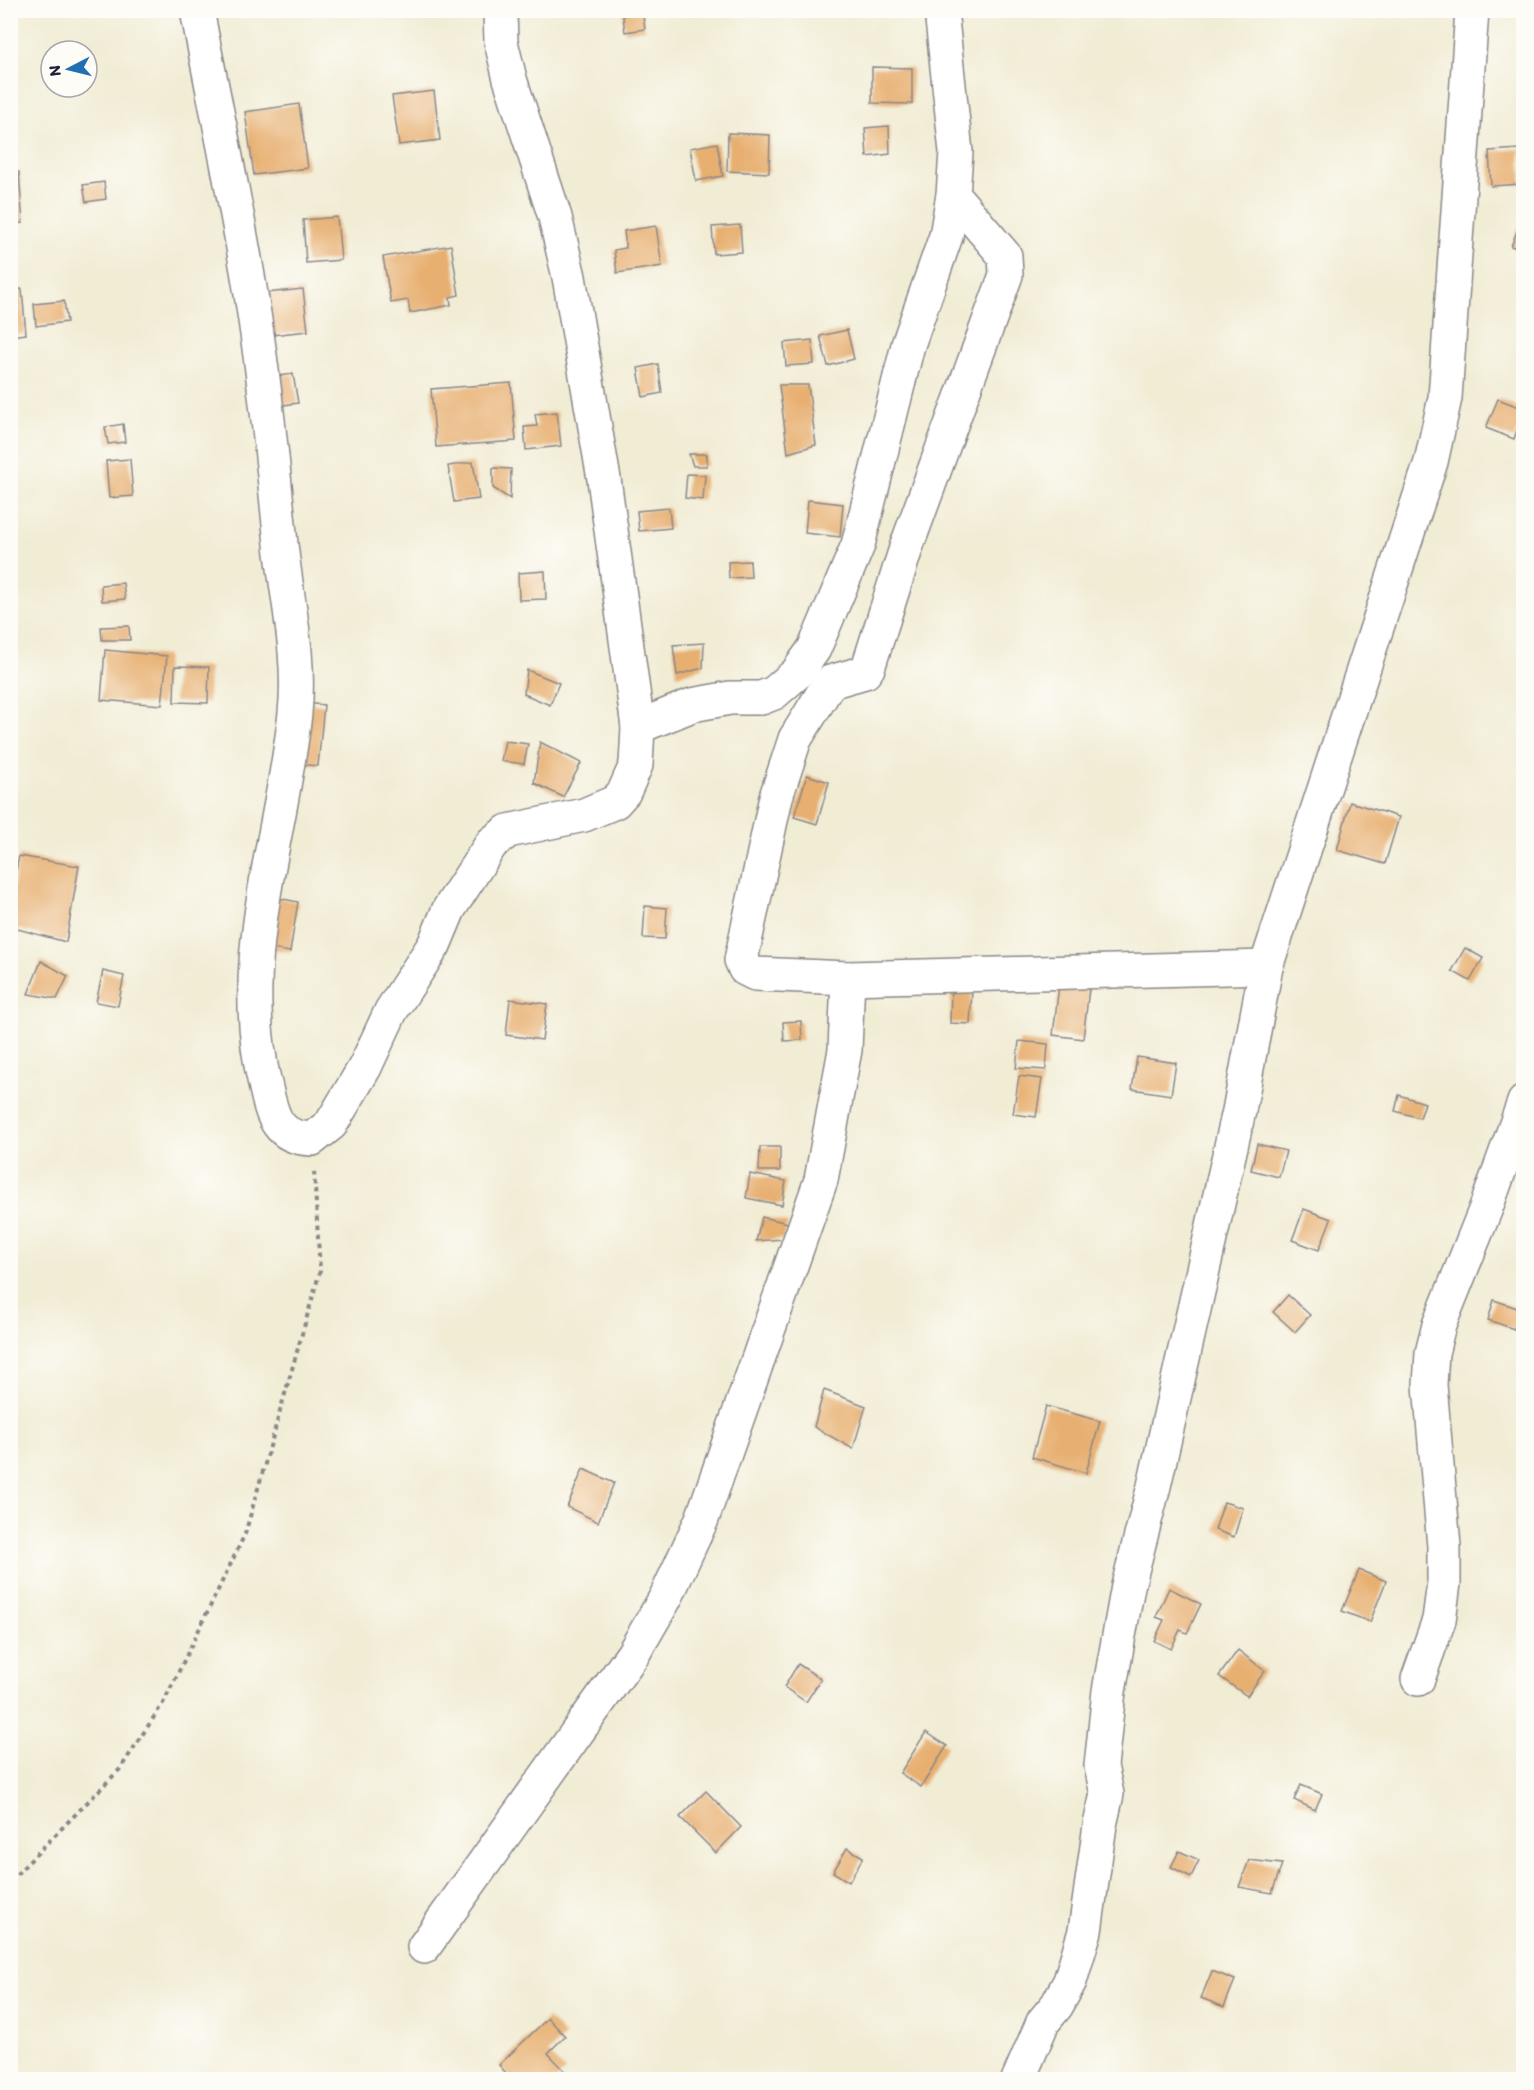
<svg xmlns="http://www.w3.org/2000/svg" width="1534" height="2090" font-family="Itim,sans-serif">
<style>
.building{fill:#e7af6f}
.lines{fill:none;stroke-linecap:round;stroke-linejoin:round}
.minor-casing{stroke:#8a8788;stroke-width:36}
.path{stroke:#8a8788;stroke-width:4;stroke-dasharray:4.5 4.5;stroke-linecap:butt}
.minor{stroke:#fff;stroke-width:33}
</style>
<rect width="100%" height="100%" fill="#fdfcf7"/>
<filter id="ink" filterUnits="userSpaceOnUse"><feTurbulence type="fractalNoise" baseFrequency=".0167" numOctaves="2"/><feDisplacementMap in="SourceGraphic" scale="12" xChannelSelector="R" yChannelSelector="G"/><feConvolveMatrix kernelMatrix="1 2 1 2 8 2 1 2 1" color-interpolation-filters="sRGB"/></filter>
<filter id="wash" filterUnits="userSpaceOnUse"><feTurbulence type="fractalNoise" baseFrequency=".008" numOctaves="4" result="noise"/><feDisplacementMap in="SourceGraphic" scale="24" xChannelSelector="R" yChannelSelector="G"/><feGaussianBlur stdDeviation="1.35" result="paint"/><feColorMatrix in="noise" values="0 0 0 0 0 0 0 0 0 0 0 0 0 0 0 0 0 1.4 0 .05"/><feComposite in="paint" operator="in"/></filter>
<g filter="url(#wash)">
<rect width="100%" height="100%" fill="#f1ecd4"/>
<g id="blocks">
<!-- building -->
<g class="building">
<path d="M622,10H642L645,29L625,32Z"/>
<path d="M872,67L912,68V104L872,103Z"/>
<path d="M434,91L440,140L399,145L392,96Z"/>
<path d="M299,104L308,168L254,175L245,112Z"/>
<path d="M889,126L890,154L867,157L865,128Z"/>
<path d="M728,133L770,135L769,173L727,171Z"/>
<path d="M717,143L723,176L696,181L690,148Z"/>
<path d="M1520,149L1522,184L1491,186L1489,151Z"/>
<path d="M19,172L23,223L10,224V173Z"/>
<path d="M104,182L106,199L86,202L83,185Z"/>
<path d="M337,217L341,260L306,263L303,220Z"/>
<path d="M740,225L742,252L714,254L712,227Z"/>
<path d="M656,226L662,266L617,273L614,250L626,248L624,231Z"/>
<path d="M1518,229L1524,231V251L1511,246Z"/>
<path d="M451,245L459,295L450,297L451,305L410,313L408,300L391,303L383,257Z"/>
<path d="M22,289L26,334L10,336V290Z"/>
<path d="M303,289L308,331L262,336L257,294Z"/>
<path d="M64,301L67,322L36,326L34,304Z"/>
<path d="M847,330L854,359L828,366L820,336Z"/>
<path d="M812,340L814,364L786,366L784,343Z"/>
<path d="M658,364L662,393L643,397L638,368Z"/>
<path d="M293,374L298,403L269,407L264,378Z"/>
<path d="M511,383L516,441L436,447L431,389Z"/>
<path d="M779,385H808L816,445L788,453Z"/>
<path d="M1498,399L1524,409L1514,439L1486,428Z"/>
<path d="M557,412L561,446L526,450L524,427L537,426L535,414Z"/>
<path d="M123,424L125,442L108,444L105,427Z"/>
<path d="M689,454H707V466H693Z"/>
<path d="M130,459L133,496L109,498L106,461Z"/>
<path d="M473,462L479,499L454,502L448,466Z"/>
<path d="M493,468L511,469L510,499L493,488Z"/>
<path d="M687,474L705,475L703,500L685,498Z"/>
<path d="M808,500L843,504L840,537L805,533Z"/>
<path d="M669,508L671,528L639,531L637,511Z"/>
<path d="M750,561L751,577L729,578L728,562Z"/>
<path d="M545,571L546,599L519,600L518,573Z"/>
<path d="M123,583L125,599L102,601L101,585Z"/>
<path d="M129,626L130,640H102L101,627Z"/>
<path d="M704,643L703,668L677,675L673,645Z"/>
<path d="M105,650L167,656L162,705L101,700Z"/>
<path d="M175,666L209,667L208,703L174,702Z"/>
<path d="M527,670L559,683L550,705L524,694Z"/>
<path d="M303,703L324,705L318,766L297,764Z"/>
<path d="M505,741L528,744L524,764L501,761Z"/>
<path d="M540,742L581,763L563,797L534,783Z"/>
<path d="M807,775L829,782L817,824L794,817Z"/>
<path d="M1350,802L1399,817L1385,864L1337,850Z"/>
<path d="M19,856L79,866L66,942L10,927V901Z"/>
<path d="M273,897L298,902L290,952L265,948Z"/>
<path d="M645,906L667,908L665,939L643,938Z"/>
<path d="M1465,948L1483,958L1470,981L1452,971Z"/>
<path d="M41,961L68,976L57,999L28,994Z"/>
<path d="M103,971L124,976L118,1006L96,1002Z"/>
<path d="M1059,985L1089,989L1083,1039L1053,1035Z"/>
<path d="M951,990L972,991L970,1024L950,1023Z"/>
<path d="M510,999L547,1004L542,1040L506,1035Z"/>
<path d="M801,1021L802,1040L784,1041L783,1022Z"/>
<path d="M1019,1041L1048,1044L1046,1070L1016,1068Z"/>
<path d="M1137,1057L1176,1063L1171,1095L1132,1089Z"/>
<path d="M1019,1076L1042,1079L1036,1117L1013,1114Z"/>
<path d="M1399,1095L1425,1103L1420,1118L1395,1111Z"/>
<path d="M1257,1144L1286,1151L1279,1177L1251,1170Z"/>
<path d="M760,1147H780V1171H759Z"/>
<path d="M750,1174L786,1181L782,1205L746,1198Z"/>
<path d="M1304,1209L1331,1219L1319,1250L1292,1240Z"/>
<path d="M762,1217L788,1223L784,1239L756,1241Z"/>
<path d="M1288,1295L1310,1315L1295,1332L1273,1312Z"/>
<path d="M1494,1300L1520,1309L1514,1329L1488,1320Z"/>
<path d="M824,1390L866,1406L853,1449L814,1427Z"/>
<path d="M1046,1406L1100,1421L1086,1473L1032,1457Z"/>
<path d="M583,1469L614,1483L598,1522L567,1507Z"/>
<path d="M1224,1502L1243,1508L1234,1537L1215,1530Z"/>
<path d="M1359,1570L1386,1581L1370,1622L1342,1611Z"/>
<path d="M1169,1588L1201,1604L1187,1633L1180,1630L1171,1649L1154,1641L1164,1620L1156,1617Z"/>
<path d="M1238,1650L1265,1671L1247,1696L1219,1676Z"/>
<path d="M798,1664L821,1679L806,1702L784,1687Z"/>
<path d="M926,1732L947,1746L921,1787L900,1773Z"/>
<path d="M1301,1785L1322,1794L1315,1810L1294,1800Z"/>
<path d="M706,1791L741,1827L716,1853L680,1817Z"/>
<path d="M847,1848L863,1857L849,1882L833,1872Z"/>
<path d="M1179,1851L1199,1860L1191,1877L1171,1867Z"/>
<path d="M1249,1860L1282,1864L1272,1893L1239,1887Z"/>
<path d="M1212,1971L1235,1980L1224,2007L1201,1998Z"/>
<path d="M548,2018L565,2036L548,2053L565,2071L557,2080H512L499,2065Z"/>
</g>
</g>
</g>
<g filter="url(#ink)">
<use href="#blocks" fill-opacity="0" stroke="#8a8788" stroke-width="1.5"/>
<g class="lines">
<!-- minor casing -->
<g class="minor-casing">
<g id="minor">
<path d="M197,10C214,99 233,187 248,276C263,364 272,454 281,544C287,600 301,656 295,713C282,837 234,959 265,1084C272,1115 276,1138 312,1139L331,1124L346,1099L365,1067L391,1011L434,945L449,909L492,843L508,831L584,815L615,802L624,792L636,765L638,727L604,479L569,277L555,217L510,79L501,42L500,10"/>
<path d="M953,195L1005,256L1006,275L907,545L868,668L865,672L830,682L795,739L776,797L741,960L745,969L755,974L848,978L1266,967"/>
<path d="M638,727L692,705L730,698H761L774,693L797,673L814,649L829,614L858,545L908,345L946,236L953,195L956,152L941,10"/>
<path d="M1418,1679L1439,1620L1444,1583V1546L1430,1385L1432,1353L1439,1325L1486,1208L1524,1102"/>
<path d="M424,1947L633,1654L666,1597L702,1519L821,1180L845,1050L848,978"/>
<path d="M1018,2080L1043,2022L1057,2005L1070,1981L1085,1931L1100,1825L1107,1794L1101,1766L1109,1691L1128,1586L1154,1486L1239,1111L1266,967L1431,462L1445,398L1472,10"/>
</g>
</g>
<!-- path -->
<path class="path" d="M10,1881L120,1769L165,1700L245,1534L320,1271L314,1171"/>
<!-- minor -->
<use href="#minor" class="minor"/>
</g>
</g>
<!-- margin -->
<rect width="1534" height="2090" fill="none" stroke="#fdfcf7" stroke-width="36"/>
<!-- north arrow -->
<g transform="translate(69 69) rotate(263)"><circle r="28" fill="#fdfcf7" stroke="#a5a5ac" stroke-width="1.5"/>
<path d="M0-4.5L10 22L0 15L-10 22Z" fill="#1f6fb2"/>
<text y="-9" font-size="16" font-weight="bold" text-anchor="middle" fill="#22223b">N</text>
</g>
</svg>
